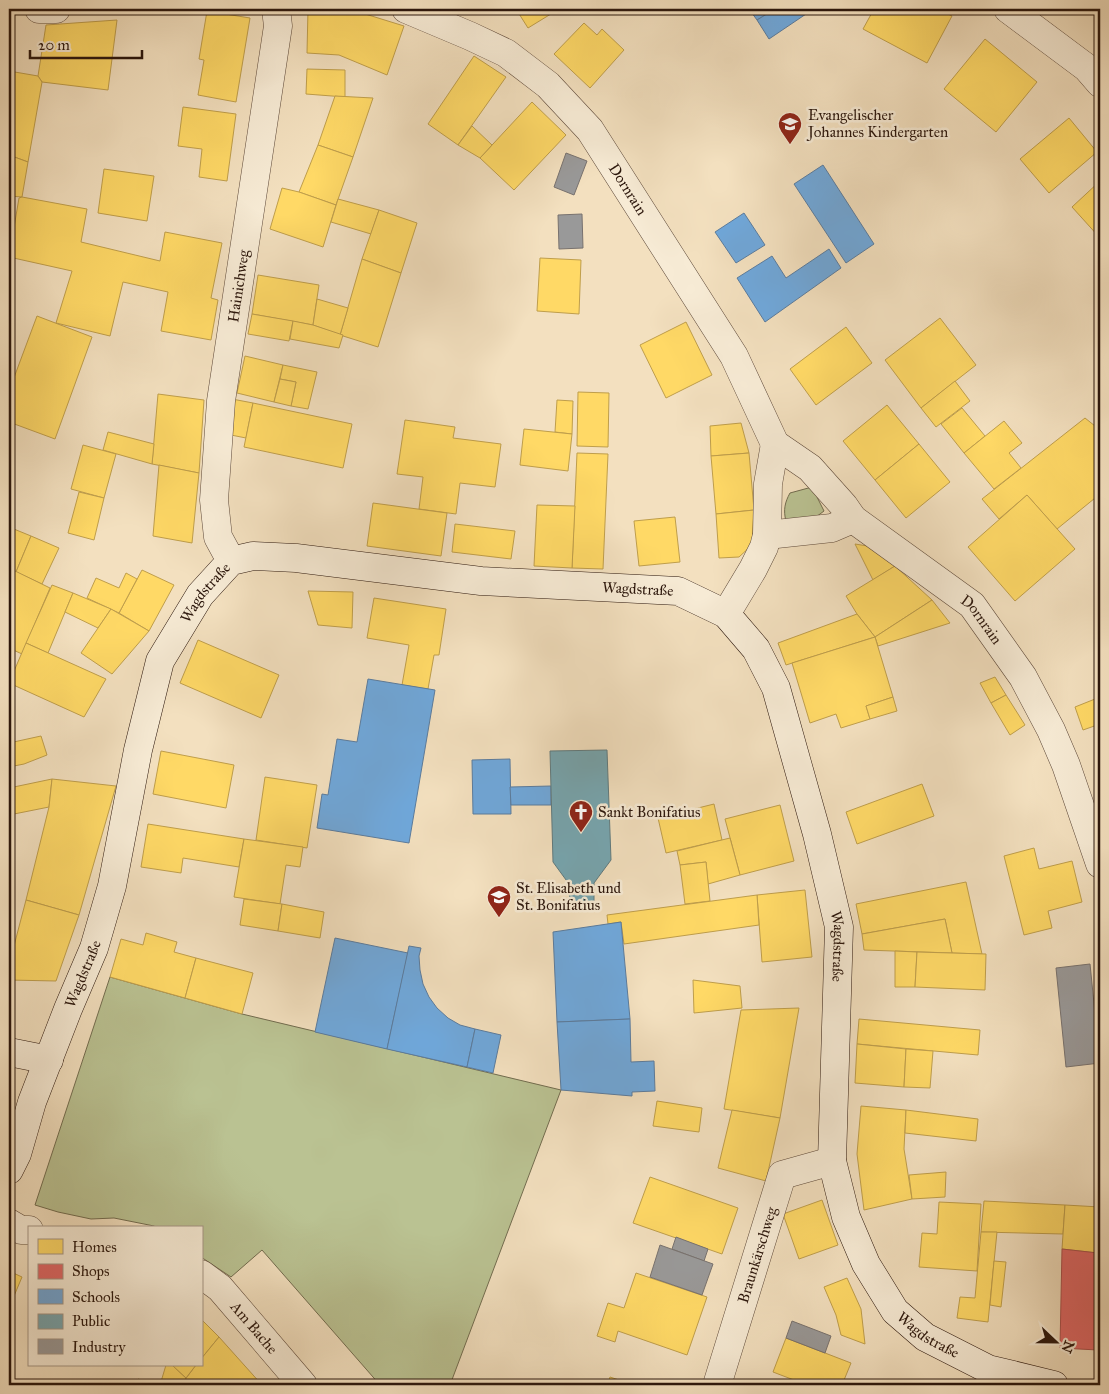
<svg xmlns="http://www.w3.org/2000/svg" width="1109" height="1394" font-family="'IM FELL Great Primer',serif">
<style>
.green{fill:#bac292;stroke:#726c4f}
.homes{fill:#ffd966;stroke:#bf9e4b}
.shops{fill:#e06666;stroke:#aa4e4b}
.schools{fill:#6fa8dc;stroke:#5b7c9e}
.public{fill:#76a5af;stroke:#607a7e}
.industry{fill:#999;stroke:#78726f}
.lines{fill:none;stroke-linecap:round;stroke-linejoin:round}
.street-casing{stroke:#5d4839;stroke-width:29}
.secondary-casing{stroke:#2b160c;stroke-width:29}
.street{stroke:#f7ebd5;stroke-width:28}
.secondary{stroke:#f7ebd5;stroke-width:28}
.labels{text-anchor:middle;dominant-baseline:central;stroke-width:5;stroke-linejoin:round;paint-order:stroke}
.poi-label{font-size:15px;fill:#2b160c;stroke:#f7ebd5;text-anchor:start}
.street-label{font-size:15px;fill:#2b160c;stroke:#f7ebd5}
</style>
<rect width="100%" height="100%" fill="#f3e0bf"/>
<filter id="stains"><feTurbulence type="fractalNoise" baseFrequency=".004" numOctaves="4"/><feColorMatrix values="0 0 0 0 .2 0 0 0 0 .09 0 0 0 0 .02 0 0 0 .5 -.17"/></filter>
<radialGradient id="worn" r=".72"><stop offset=".6" stop-color="#630" stop-opacity="0"/><stop offset="1" stop-color="#630" stop-opacity=".3"/></radialGradient>
<!-- green -->
<g class="green">
<path d="M812,487L824,511L816,517L786,521C783,510 785,502 790,493Z"/>
<path d="M110,977L242,1014L561,1090L450,1385H380L262,1250L231,1277L201,1257V1228H157L154,1226L114,1218L91,1219L58,1212L35,1205Z"/>
</g>
<!-- homes -->
<g class="homes">
<path d="M308,9H349L404,26L387,75L339,55L307,53Z"/>
<path d="M516,9H559L528,28Z"/>
<path d="M874,9H938L952,16L927,63L863,29Z"/>
<path d="M207,11L250,18L236,102L198,95L204,60L199,59Z"/>
<path d="M117,20L108,90L42,82L38,76L46,25Z"/>
<path d="M584,23L597,35L602,29L624,50L590,88L554,54Z"/>
<path d="M985,39L1037,82L996,132L944,89Z"/>
<path d="M474,56L506,77L458,145L428,124Z"/>
<path d="M307,69L345,70V97L306,94Z"/>
<path d="M9,71L38,76L42,82L28,162L9,155Z"/>
<path d="M335,96L373,98L353,157L318,145Z"/>
<path d="M532,102L566,135L514,190L480,158Z"/>
<path d="M183,107L236,114L227,181L199,177L202,149L178,146Z"/>
<path d="M1069,118L1097,152L1049,193L1020,159Z"/>
<path d="M472,126L492,145L480,158L458,145Z"/>
<path d="M318,145L353,157L336,205L299,192Z"/>
<path d="M9,155L28,162L22,197L9,196Z"/>
<path d="M104,169L154,176L147,221L98,213Z"/>
<path d="M1100,181V238L1072,207Z"/>
<path d="M282,188L299,192L336,205L323,247L270,229Z"/>
<path d="M22,197L87,209L81,242L160,261L165,232L222,243L211,298L218,300L211,340L161,331L168,292L123,282L110,336L56,323L72,271L9,257L19,198Z"/>
<path d="M338,199L379,210L371,234L331,222Z"/>
<path d="M379,210L417,223L401,273L362,259Z"/>
<path d="M540,258L581,260L579,314L537,311Z"/>
<path d="M362,259L401,273L378,347L340,335Z"/>
<path d="M258,275L319,285L313,325L252,314Z"/>
<path d="M317,299L348,308L340,335L313,325Z"/>
<path d="M252,314L293,321L289,341L248,334Z"/>
<path d="M37,316L92,337L55,439L9,422V391Z"/>
<path d="M940,318L976,365L921,408L885,360Z"/>
<path d="M293,321L313,325L343,335L339,348L290,339Z"/>
<path d="M686,322L712,375L666,398L640,345Z"/>
<path d="M846,327L872,363L816,405L790,369Z"/>
<path d="M245,356L283,365L274,402L237,393Z"/>
<path d="M283,365L317,372L308,409L291,406L296,382L280,379Z"/>
<path d="M280,379L296,382L291,406L274,402Z"/>
<path d="M955,381L970,401L936,427L921,408Z"/>
<path d="M578,392L609,393L608,447L577,446Z"/>
<path d="M158,394L204,400L199,473L152,464Z"/>
<path d="M232,399L253,403L246,438L226,434Z"/>
<path d="M557,400L573,401L572,434L555,432Z"/>
<path d="M253,403L352,424L343,468L244,447Z"/>
<path d="M887,405L919,444L875,480L843,441Z"/>
<path d="M962,408L985,436L964,453L941,424Z"/>
<path d="M1085,418L1100,430V494L1057,529L1027,495L999,519L982,499Z"/>
<path d="M405,420L455,427L453,438L501,444L495,487L460,483L456,514L419,509L423,477L397,474Z"/>
<path d="M1004,421L1022,443L1009,453L1021,468L994,489L964,453Z"/>
<path d="M741,423L749,453L711,456L710,426Z"/>
<path d="M524,429L572,434L568,471L520,465Z"/>
<path d="M108,432L154,444L152,464L103,450Z"/>
<path d="M919,444L950,482L906,518L875,480Z"/>
<path d="M83,445L116,454L104,498L71,489Z"/>
<path d="M577,453L608,454L603,569L572,568Z"/>
<path d="M749,453L754,510L716,514L711,456Z"/>
<path d="M159,465L199,473L192,543L153,536Z"/>
<path d="M79,492L104,498L94,540L68,533Z"/>
<path d="M1027,495L1075,549L1015,601L968,547Z"/>
<path d="M373,503L447,513L441,556L367,546Z"/>
<path d="M537,505L575,506L572,568L534,566Z"/>
<path d="M754,510L752,545L739,557L719,558L716,514Z"/>
<path d="M675,517L680,562L639,566L634,521Z"/>
<path d="M455,524L515,531L511,559L452,552Z"/>
<path d="M9,527L31,536L16,572L9,568Z"/>
<path d="M31,536L59,548L42,584L16,572Z"/>
<path d="M855,544L874,547L895,566L873,580Z"/>
<path d="M895,566L932,600L875,637L857,614L846,596Z"/>
<path d="M9,568L50,588L22,654L9,648Z"/>
<path d="M142,570L174,585L149,631L119,613Z"/>
<path d="M126,573L137,579L119,613L87,598L96,578L119,588Z"/>
<path d="M52,585L73,593L48,653L26,643Z"/>
<path d="M308,591L353,592L352,628L318,625Z"/>
<path d="M73,593L111,609L98,628L65,612Z"/>
<path d="M374,598L446,609L439,655H434L428,689L402,685L409,645L367,638Z"/>
<path d="M932,600L950,623L878,646L875,637Z"/>
<path d="M111,609L149,631L112,674L81,653Z"/>
<path d="M857,614L875,637L786,665L778,643Z"/>
<path d="M875,637L893,697L866,706L870,719L841,728L836,714L810,723L792,663Z"/>
<path d="M198,640L279,675L261,718L180,683Z"/>
<path d="M26,643L106,679L84,717L9,683Z"/>
<path d="M995,677L1006,695L991,703L980,683Z"/>
<path d="M1006,695L1025,725L1010,735L991,703Z"/>
<path d="M893,697L897,711L870,719L866,706Z"/>
<path d="M1100,697V724L1083,730L1075,707Z"/>
<path d="M41,736L47,755L24,764L9,767V743Z"/>
<path d="M161,751L234,765L226,808L153,794Z"/>
<path d="M265,777L317,785L307,848L256,840Z"/>
<path d="M52,779L49,807L9,815V788Z"/>
<path d="M52,779L116,786L79,915L26,900L49,807Z"/>
<path d="M922,784L934,816L857,844L846,812Z"/>
<path d="M714,804L722,840L666,853L658,818Z"/>
<path d="M780,805L794,861L740,875L725,819Z"/>
<path d="M148,824L244,839L239,867L183,858L181,873L141,867Z"/>
<path d="M730,838L740,875L708,884L706,862L680,865L677,851Z"/>
<path d="M244,839L303,847L300,867L286,865L280,904L234,897Z"/>
<path d="M1034,848L1039,869L1072,861L1082,902L1048,911L1052,928L1024,935L1004,856Z"/>
<path d="M706,862L710,901L685,904L680,865Z"/>
<path d="M966,882L982,954L952,953L945,919L862,934L856,904Z"/>
<path d="M805,890L812,957L762,962L757,895Z"/>
<path d="M757,895L759,925L624,944L621,922L608,924L607,915Z"/>
<path d="M244,899L282,904L278,931L240,925Z"/>
<path d="M26,900L79,915L56,981L9,980V965Z"/>
<path d="M282,904L324,912L320,938L278,931Z"/>
<path d="M945,919L952,953L864,950L862,934Z"/>
<path d="M146,933L177,942L174,952L196,958L185,998L110,977L121,939L143,945Z"/>
<path d="M895,951L917,952L915,987H895Z"/>
<path d="M917,952L986,954L985,990L915,987Z"/>
<path d="M196,958L253,973L242,1014L185,998Z"/>
<path d="M693,980L740,986L742,1008L694,1013Z"/>
<path d="M799,1008L780,1118L724,1109L741,1010Z"/>
<path d="M859,1019L980,1030L978,1055L857,1044Z"/>
<path d="M857,1044L906,1049L904,1087L855,1083Z"/>
<path d="M906,1049L933,1051L930,1088L904,1087Z"/>
<path d="M657,1101L702,1108L699,1132L653,1126Z"/>
<path d="M861,1106L906,1110L904,1149L912,1199L864,1210L857,1154Z"/>
<path d="M732,1110L780,1118L766,1181L718,1168Z"/>
<path d="M906,1110L978,1119L976,1141L905,1133Z"/>
<path d="M946,1172L945,1197L912,1199L909,1175Z"/>
<path d="M650,1177L738,1208L722,1254L633,1223Z"/>
<path d="M822,1200L838,1245L799,1259L783,1214Z"/>
<path d="M984,1201L1065,1205L1063,1234L981,1232Z"/>
<path d="M939,1202L981,1204L977,1271L919,1267L922,1233L937,1234Z"/>
<path d="M1065,1205L1100,1207L1098,1253L1062,1249Z"/>
<path d="M981,1232H997L988,1322L957,1318L960,1297L975,1298Z"/>
<path d="M994,1261L1006,1262L1001,1307L990,1305Z"/>
<path d="M9,1271L22,1277L9,1308Z"/>
<path d="M636,1273L707,1297L687,1355L618,1331L615,1342L597,1336L608,1303L624,1308Z"/>
<path d="M847,1278L861,1309L865,1344L841,1335L836,1315L824,1287Z"/>
<path d="M201,1319L219,1337L201,1359Z"/>
<path d="M219,1337L262,1385H188L184,1381L196,1365H201V1359Z"/>
<path d="M786,1338L851,1363L842,1385H807L773,1372Z"/>
<path d="M166,1365H172L186,1378L182,1385H160Z"/>
<path d="M172,1365H196L186,1378Z"/>
<path d="M610,1377L634,1385H607Z"/>
<path d="M138,1379L157,1385H136Z"/>
</g>
<!-- shops -->
<path class="shops" d="M1062,1249L1098,1253V1350L1060,1348Z"/>
<!-- schools -->
<g class="schools">
<path d="M749,9H775L757,20Z"/>
<path d="M775,9H807L809,12L769,39L757,20Z"/>
<path d="M823,165L874,244L846,263L794,184Z"/>
<path d="M744,213L765,245L736,263L715,232Z"/>
<path d="M829,249L841,268L765,322L737,278L772,256L786,278Z"/>
<path d="M368,679L435,690L409,843L317,828L322,794L328,795L337,739L357,742Z"/>
<path d="M510,759L511,814H473L472,760Z"/>
<path d="M551,786V805H511L510,787Z"/>
<path d="M621,922L630,1019L557,1022L553,932Z"/>
<path d="M335,938L408,953L387,1049L315,1032Z"/>
<path d="M409,946L421,948L419,956L420,970L423,984L429,997L437,1008L448,1018L460,1025L475,1029L467,1067L387,1049Z"/>
<path d="M630,1019L631,1062L654,1061L655,1091L632,1092V1096L561,1090L557,1022Z"/>
<path d="M475,1029L501,1035L493,1073L467,1067Z"/>
</g>
<!-- public -->
<path class="public" d="M607,750L611,860L594,883V907L570,908L569,884L553,862L550,751Z"/>
<!-- industry -->
<g class="industry">
<path d="M566,153L587,161L574,195L554,187Z"/>
<path d="M582,214L583,248L559,249L558,215Z"/>
<path d="M1090,964L1100,1063L1066,1067L1056,968Z"/>
<path d="M676,1237L708,1249L704,1261L672,1249Z"/>
<path d="M660,1245L713,1264L702,1295L650,1277Z"/>
<path d="M792,1321L831,1336L825,1353L786,1338Z"/>
</g>
<g class="lines">
<!-- street casing -->
<g class="street-casing">
<g id="street">
<path d="M39,9H56"/>
<path id="s1" d="M406,9L470,36L506,53L548,85L590,130L734,356L775,444L810,468L844,506L853,519L972,605L1023,677L1051,730L1066,765L1100,864"/>
<path d="M1008,9L1087,68L1100,83"/>
<path d="M767,535L832,528L853,519"/>
<path id="s2" d="M231,561L218,537L214,500L221,401L278,26L276,9"/>
<path d="M726,614L753,569L764,547L767,535L768,484L775,444"/>
<path d="M9,1223L21,1230H29"/>
<path id="s3" d="M201,1274L220,1288L303,1385"/>
<path id="s4" d="M717,1385L782,1175L832,1161"/>
</g>
</g>
<!-- secondary casing -->
<g class="secondary-casing">
<g id="secondary">
<path d="M9,1052L49,1060"/>
<path id="s5" d="M9,1170L17,1154L32,1102L68,1009L94,948L112,886L138,750L160,661L200,595L231,561L253,556L296,558L481,581L678,591L726,614L756,649L776,688L817,834L839,927L832,1161L846,1217L866,1264L895,1311L925,1337L988,1369L1054,1385"/>
</g>
</g>
<!-- street -->
<use href="#street" class="street"/>
<!-- secondary -->
<use href="#secondary" class="secondary"/>
</g>
<!-- icons -->
<defs>
<g id="school-pin" transform="scale(1.25)"><path d="M0 17L-7.5 6A9.5 9.5 0 1 1 7.5 6Z" fill="#8f2418" stroke="#f7ebd5"/><path d="M0-5L7-2L0 1L-7-2ZM-4 1L0 2.5L4 1V4Q0 6-4 4Z" fill="#fff"/></g>
<g id="church-pin" transform="scale(1.25)"><path d="M0 17L-7.5 6A9.5 9.5 0 1 1 7.5 6Z" fill="#8f2418" stroke="#f7ebd5"/><path d="M-1.2-6h2.4v3.5h3.3v2.4h-3.3V6h-2.4V-.1h-3.3v-2.4h3.3Z" fill="#fff"/></g>
</defs>
<g fill-rule="evenodd">
<use href="#school-pin" x="790" y="124"/>
<use href="#church-pin" x="581" y="812"/>
<use href="#school-pin" x="499" y="897"/>
</g>
<g class="labels">
<!-- poi labels -->
<g class="poi-label">
<text x="808" y="115">Evangelischer<tspan x="808" dy="17">Johannes Kindergarten</tspan></text>
<text x="598" y="812">Sankt Bonifatius</text>
<text x="516" y="888">St. Elisabeth und<tspan x="516" dy="17">St. Bonifatius</tspan></text>
</g>
<!-- street labels -->
<g class="street-label">
<text stroke="none"><textPath href="#s1" startOffset="294">Dornrain</textPath></text>
<text stroke="none"><textPath href="#s2" startOffset="280">Hainichweg</textPath></text>
<text stroke="none"><textPath href="#s5" startOffset="1065">Wagdstraße</textPath></text>
<text stroke="none"><textPath href="#s5" startOffset="615">Wagdstraße</textPath></text>
<text stroke="none"><textPath href="#s1" startOffset="862">Dornrain</textPath></text>
<text stroke="none"><textPath href="#s5" startOffset="1515">Wagdstraße</textPath></text>
<text stroke="none"><textPath href="#s5" startOffset="210">Wagdstraße</textPath></text>
<text stroke="none"><textPath href="#s4" startOffset="136">Braunkärschweg</textPath></text>
<text stroke="none"><textPath href="#s3" startOffset="76">Am Bache</textPath></text>
<text stroke="none"><textPath href="#s5" startOffset="1935">Wagdstraße</textPath></text>
</g>
</g>
<!-- margin -->
<rect width="1109" height="1394" fill="none" stroke="#f3e0bf" stroke-width="30"/>
<rect x="10" y="10" width="1089" height="1374" fill="none" stroke="#2b160c" stroke-width="2.5"/>
<rect x="15" y="15" width="1079" height="1364" fill="none" stroke="#2b160c"/>
<!-- legend -->
<rect x="28" y="1226" width="175" height="140" fill="#f7ebd5" stroke="#a59685"/>
<rect x="38" y="1239" width="25" height="15" fill="#ffd966" stroke="#a59685"/>
<text x="72" y="1252" font-size="15" fill="#2b160c">Homes</text>
<rect x="38" y="1264" width="25" height="15" fill="#e06666" stroke="#a59685"/>
<text x="72" y="1276" font-size="15" fill="#2b160c">Shops</text>
<rect x="38" y="1289" width="25" height="15" fill="#6fa8dc" stroke="#a59685"/>
<text x="72" y="1302" font-size="15" fill="#2b160c">Schools</text>
<rect x="38" y="1314" width="25" height="15" fill="#76a5af" stroke="#a59685"/>
<text x="72" y="1326" font-size="15" fill="#2b160c">Public</text>
<rect x="38" y="1339" width="25" height="15" fill="#999999" stroke="#a59685"/>
<text x="72" y="1352" font-size="15" fill="#2b160c">Industry</text>
<!-- north arrow -->
<g transform="translate(1056 1342) rotate(112)" stroke="#f7ebd5" stroke-width="4" paint-order="stroke">
<path d="M0-4L9 19L0 12L-9 19Z" fill="#2b160c"/>
<text y="-8" font-size="14" font-weight="bold" text-anchor="middle" fill="#2b160c">N</text>
</g>
<!-- scale -->
<path d="M30 50v8h112v-8" fill="none" stroke="#2b160c" stroke-width="2.5"/>
<text x="38" y="50" font-size="15" fill="#2b160c" stroke="#f7ebd5" stroke-width="4" paint-order="stroke">20 m</text>
<rect width="100%" height="100%" filter="url(#stains)"/>
<rect width="100%" height="100%" fill="url(#worn)"/>
</svg>
